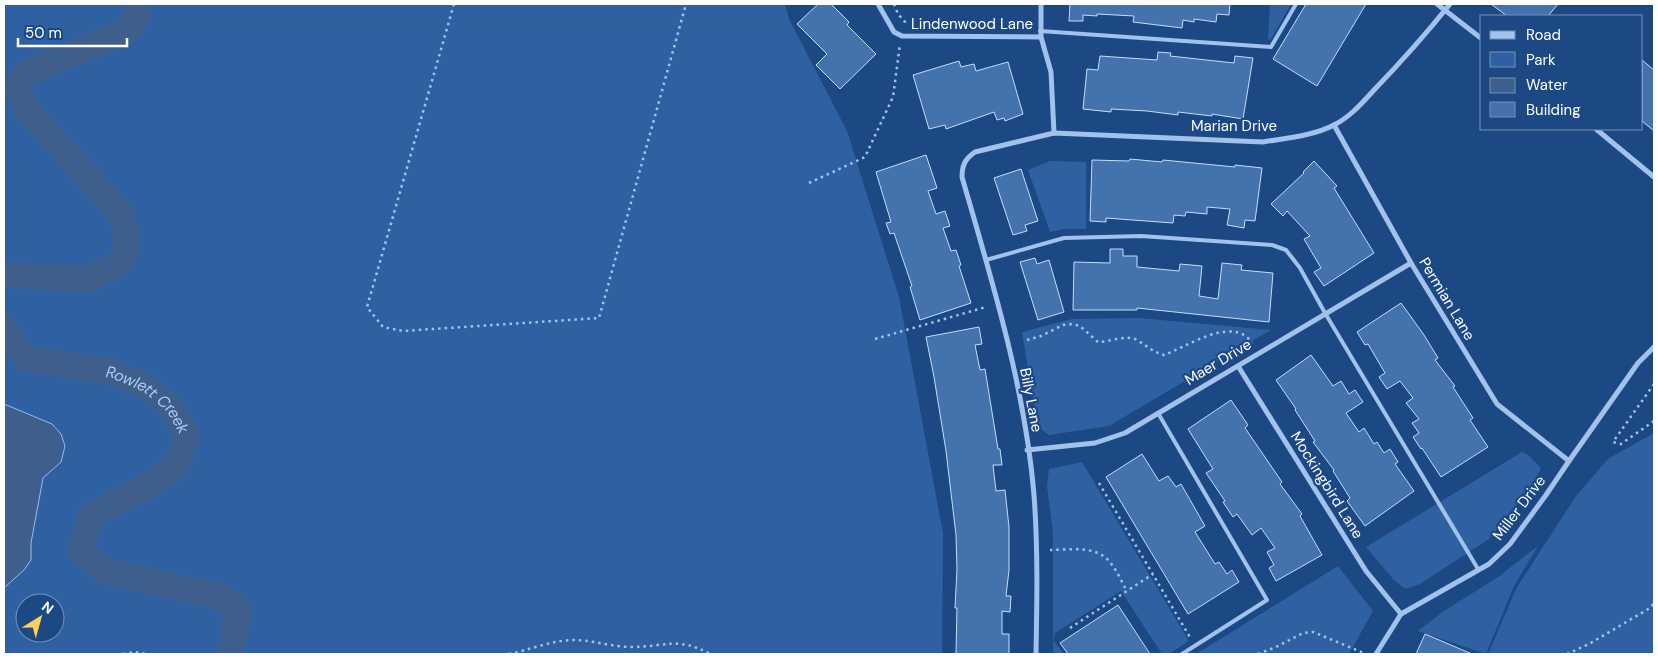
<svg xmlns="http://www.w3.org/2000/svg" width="1658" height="658" font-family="'DM Sans',sans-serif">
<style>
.green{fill:#2f61a2;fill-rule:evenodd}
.water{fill:#3e5f8b;stroke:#95bded}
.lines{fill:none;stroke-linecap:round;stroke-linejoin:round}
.river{stroke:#3e5f8b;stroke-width:26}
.building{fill:#4472ad;stroke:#c7ddf8}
.path{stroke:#a2c2eb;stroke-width:2.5;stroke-dasharray:2.5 4;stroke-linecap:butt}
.lane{stroke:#a2c2eb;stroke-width:4}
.street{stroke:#a2c2eb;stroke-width:5}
.labels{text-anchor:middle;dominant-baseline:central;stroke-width:4.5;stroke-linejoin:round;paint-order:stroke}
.street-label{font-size:15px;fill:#fff;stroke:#1c4884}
.water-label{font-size:16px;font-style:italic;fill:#aeccf2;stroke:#1c4884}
</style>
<rect width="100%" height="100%" fill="#1c4884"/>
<!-- green -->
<g class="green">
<path d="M4,4H785L789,19L847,131L899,297L943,533L942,654H4ZM25,603H55V633H25Z"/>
<path d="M1270,4H1291L1271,39L1268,40Z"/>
<path d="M1050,161L1086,162V229H1064L1050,232L1028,170Z"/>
<path d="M1139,318L1271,330L1109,426L1049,435L1038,427L1022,332L1072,319Z"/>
<path d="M1654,433V654H1488L1517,587L1576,496L1608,459Z"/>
<path d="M1522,452L1528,455L1541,468L1532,485L1489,539L1420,584L1405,589L1393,579L1366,547Z"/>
<path d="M1082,462L1189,641L1169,654H1162L1121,591L1055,633L1054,641L1064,654H1053V533L1047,486L1049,469Z"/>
<path d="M1538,546L1514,586L1486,654L1418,631L1444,611L1498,577Z"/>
<path d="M1338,566L1373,611L1349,654H1196Z"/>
</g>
<!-- water -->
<path class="water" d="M4,404L52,424L61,434L65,446L61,462L43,478L31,543V560L24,570L4,588Z"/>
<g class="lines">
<!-- river -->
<g class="river">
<path d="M4,275L89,279L121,262L128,242L121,213L26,109L18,88L24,74L128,31L137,13V4"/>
<path id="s1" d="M4,327L26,359L112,372L146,386L172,408L187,435L176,466L151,484L91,516L80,550L105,571L218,596L239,608L231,650L228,654"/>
</g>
</g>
<!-- building -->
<g class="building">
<path d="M818,4H831L849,22L847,25L876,54L840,89L816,65L827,54L797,24Z"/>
<path d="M1070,4H1230L1229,15L1217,14L1216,22L1194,19V22L1183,20L1182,28L1133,22L1134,16L1097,14V16L1083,15V21H1069Z"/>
<path d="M1306,4H1366L1317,86L1273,59Z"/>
<path d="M1491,4H1558L1548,16H1507Z"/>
<path d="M1158,52L1171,53L1170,56L1234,63L1235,56L1253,58L1243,119L1212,114V116L1178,112V115L1147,111L1111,109V112L1083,109L1087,69L1098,70L1100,56L1157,60Z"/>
<path d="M1642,60L1654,70V131L1642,121Z"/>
<path d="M959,61L961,67L974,64L976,71L1008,62L1023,114L1005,121L1004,118L997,120L994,112L946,129L945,125L929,129L913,75Z"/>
<path d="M926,155L937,188L928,191L936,214L945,211L950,226L943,228L951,251L956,250L961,265L959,266L971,303L920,320L910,287L912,286L894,233L890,234L886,223L891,222L876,172Z"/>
<path d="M1130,159L1162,162L1163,160L1235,167V165L1262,168L1255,221L1245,220L1244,228L1227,225L1230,209L1207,207V214L1186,212L1185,216L1174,215L1173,223L1106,218V222L1090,221L1092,160L1129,161Z"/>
<path d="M1314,161L1337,186L1334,188L1374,253L1324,286L1314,272L1321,268L1304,239L1310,236L1287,211L1283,216L1271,204L1304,173L1303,172Z"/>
<path d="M1021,169L1038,221L1025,225L1027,231L1013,235L994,178Z"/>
<path d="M1110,249H1123V256H1137V267L1179,271L1180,264L1202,266L1199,296L1218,299L1222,263L1242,265L1241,270L1273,273L1269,322L1137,308V310H1073L1074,262L1110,263Z"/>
<path d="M1035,258L1037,264L1049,260L1064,312L1038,320L1020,262Z"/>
<path d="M1401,303L1424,335L1438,358L1435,360L1455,386L1453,387L1473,418L1470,420L1488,447L1441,477L1422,448L1421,449L1413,437L1419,433L1412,423L1419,419L1406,403L1413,398L1400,381L1387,389L1379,377L1385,373L1368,344L1365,345L1357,332Z"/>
<path d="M979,327L982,344L975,345L980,370L985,369L998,449H1000L1002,465H993L996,491L1005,490L1009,527V570L1006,596H1011L1010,612L1002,611V634H1009V654H956L957,608H955L957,569L956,535L946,451L934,377L926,337Z"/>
<path d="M1311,355L1333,386L1341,381L1349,394L1355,390L1363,402L1346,413L1359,432L1364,428L1374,444L1377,442L1384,453L1390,449L1398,462L1395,464L1414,491L1365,526L1347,501L1350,498L1333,471L1334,470L1313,442L1315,441L1295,410L1296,409L1276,380Z"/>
<path d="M1231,400L1248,425L1245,428L1282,482L1280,484L1302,514L1300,516L1322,555L1276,581L1269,568L1274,565L1267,552L1275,548L1261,528L1252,535L1237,514L1233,517L1223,502L1225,501L1206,473L1213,469L1188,429Z"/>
<path d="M1142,454L1159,481L1168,476L1176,487L1181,484L1205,526L1195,532L1215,564L1219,562L1227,574L1232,570L1239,582L1188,614L1106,477Z"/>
<path d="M1118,605L1150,654H1068L1060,643Z"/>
<path d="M1425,634L1472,654H1416Z"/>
</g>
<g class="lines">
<!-- path -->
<g class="path">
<path d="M454,4L367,307L383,327L403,331L599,318L686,4"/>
<path d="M894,4L898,14L905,22L904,26"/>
<path d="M809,183L865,157L893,97L900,44"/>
<path d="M875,339L986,307"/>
<path d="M1027,340L1041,336L1063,325L1072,324L1080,326L1098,342C1109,342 1124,335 1135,339C1145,344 1152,352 1164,355C1184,348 1222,322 1244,335C1247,336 1250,341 1252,343"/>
<path d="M1654,384L1613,442L1621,444L1654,421"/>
<path d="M1099,483L1191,639"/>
<path d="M1050,550C1068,550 1094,545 1108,560C1116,568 1121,581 1127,591"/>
<path d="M1070,628L1153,574"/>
<path d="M123,654L135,652L147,654"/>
<path d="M509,654C529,650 553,640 573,640C593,640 612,647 631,647C665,647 677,636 710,654"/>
<path d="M1258,654L1276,647L1303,633L1313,632L1366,654"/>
<path d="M1567,654L1589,644L1650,608L1654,603"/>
</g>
<!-- lane -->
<g class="lane">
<path d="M1040,31L1271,47L1296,4"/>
<path d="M986,260L1064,238L1141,236L1272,245L1286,250L1300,268L1325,313L1478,569"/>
<path d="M1158,413L1267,600L1182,654"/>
</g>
<!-- street -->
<g class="street">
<path d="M878,4L894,32L902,36L1041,37"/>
<path d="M1041,4V37L1051,72L1054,133"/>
<path d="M1437,4L1482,39"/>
<path d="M1334,125L1411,263L1497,404L1569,461"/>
<path d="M1596,129L1654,177"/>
<path d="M1238,366L1366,571L1401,614"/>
<path d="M1027,450L1095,443L1125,433L1411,263"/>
<path d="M1036,654C1037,601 1038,548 1034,495C1025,387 992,281 962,177C962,165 965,159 975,152L1054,133L1263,142C1286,138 1313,136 1334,125C1350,117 1362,103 1374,90C1401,62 1426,34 1450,4"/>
<path d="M1376,654L1401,614L1489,564L1510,544L1546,495L1569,461L1638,363L1654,347"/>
</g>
</g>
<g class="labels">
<!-- street labels -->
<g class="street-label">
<text x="972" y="24">Lindenwood Lane</text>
<text x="1234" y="126">Marian Drive</text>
<text transform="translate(1447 299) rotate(59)">Permian Lane</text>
<text transform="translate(1218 362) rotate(-31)">Maer Drive</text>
<text transform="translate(1031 400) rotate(79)">Billy Lane</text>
<text transform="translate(1327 485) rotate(58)">Mockingbird Lane</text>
<text transform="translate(1519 508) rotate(-53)">Miller Drive</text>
</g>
<!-- water labels -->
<g class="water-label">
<text stroke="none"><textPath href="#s1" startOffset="172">Rowlett Creek</textPath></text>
</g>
</g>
<!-- border -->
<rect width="1658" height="658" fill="none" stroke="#ffffff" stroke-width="10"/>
<!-- legend -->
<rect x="1480" y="15" width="162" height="115" fill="#1c4884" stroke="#7791b5"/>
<rect x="1490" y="31" width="25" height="8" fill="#a2c2eb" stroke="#7791b5"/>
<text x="1526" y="40" font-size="15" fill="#ffffff">Road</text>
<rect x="1490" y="52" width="25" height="15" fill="#2f61a2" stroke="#7791b5"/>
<text x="1526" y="65" font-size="15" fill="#ffffff">Park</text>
<rect x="1490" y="78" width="25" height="15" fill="#3e5f8b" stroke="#7791b5"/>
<text x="1526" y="90" font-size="15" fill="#ffffff">Water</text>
<rect x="1490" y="102" width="25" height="15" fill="#4472ad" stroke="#7791b5"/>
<text x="1526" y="115" font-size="15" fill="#ffffff">Building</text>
<!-- north arrow -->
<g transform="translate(40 618) rotate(37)"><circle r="24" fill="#1c4884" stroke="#7791b5"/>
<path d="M0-4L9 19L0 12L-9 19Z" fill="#fcd05f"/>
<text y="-8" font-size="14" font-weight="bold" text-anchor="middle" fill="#ffffff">N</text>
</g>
<!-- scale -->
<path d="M18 38v8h109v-8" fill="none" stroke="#ffffff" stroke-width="2.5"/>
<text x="25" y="38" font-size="15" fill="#ffffff" stroke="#1c4884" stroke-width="4" paint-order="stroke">50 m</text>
</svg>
